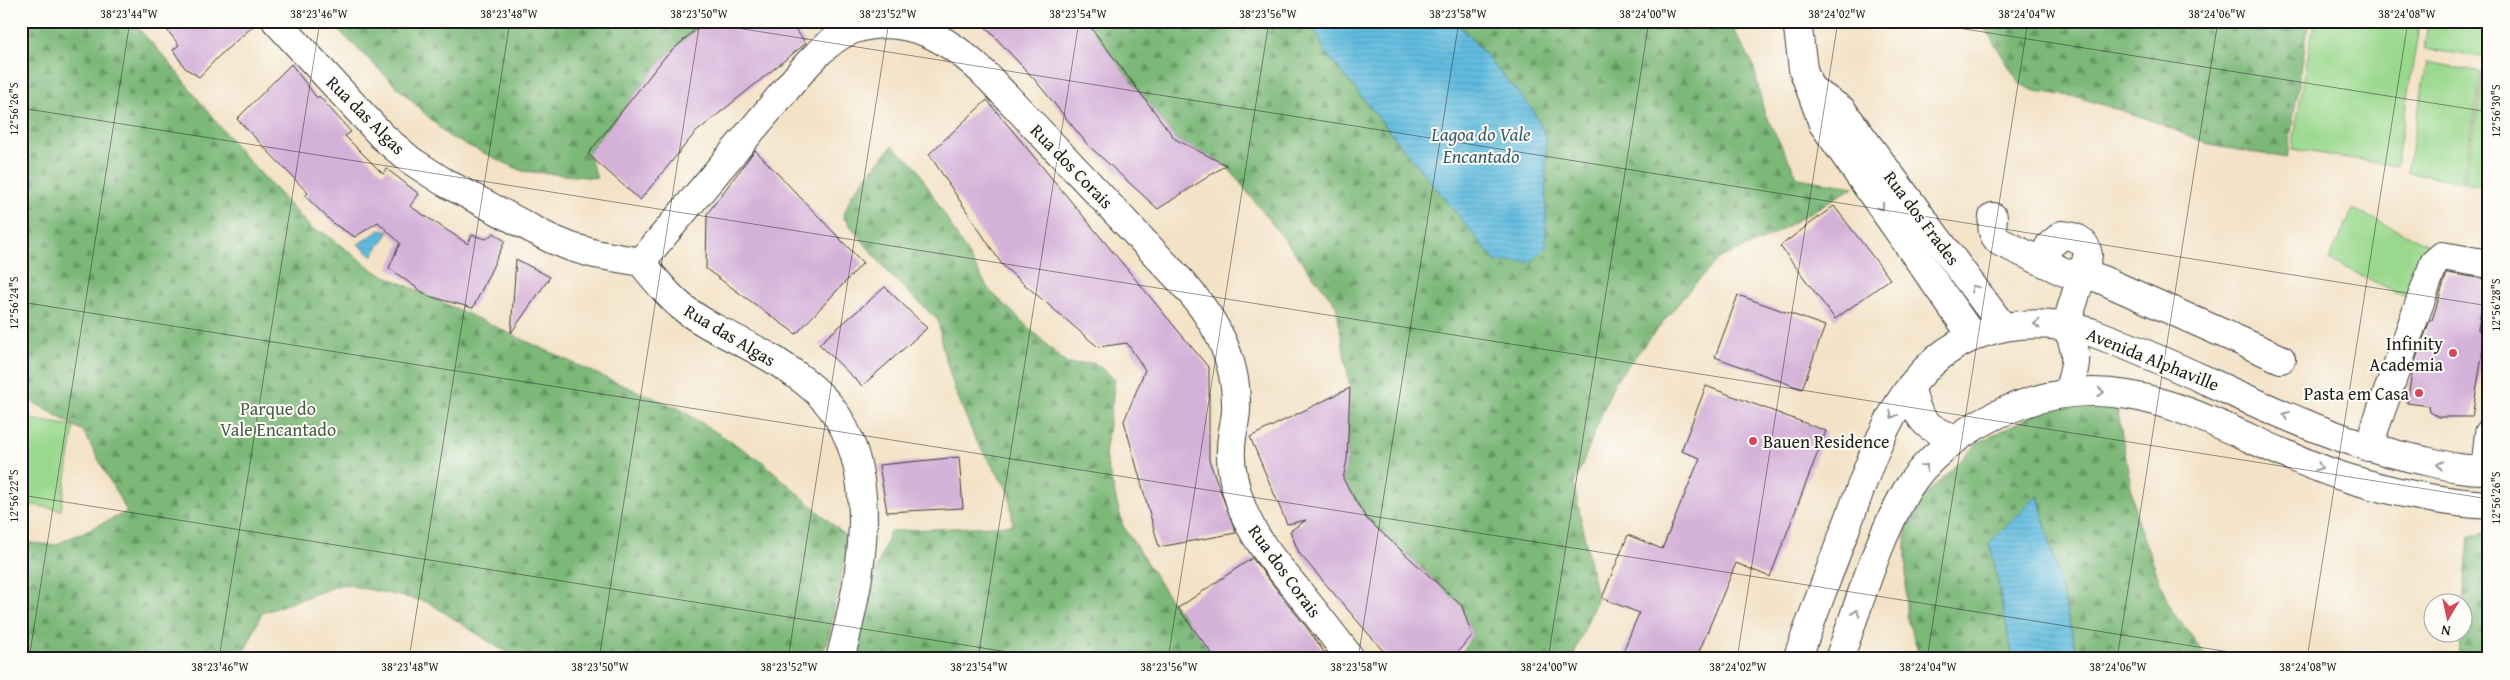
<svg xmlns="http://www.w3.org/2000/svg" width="2510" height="680" font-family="'Gentium Book Plus',serif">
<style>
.grass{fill:#9ad88d;stroke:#5b7a54}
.forest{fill:url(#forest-firs);stroke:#4c6a4a}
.water{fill:url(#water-rules);stroke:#3e6c7e}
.building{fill:#d4b1d8}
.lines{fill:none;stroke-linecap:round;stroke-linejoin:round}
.minor-casing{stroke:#3c3a36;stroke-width:30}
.minor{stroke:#fff;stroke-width:28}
.oneway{stroke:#999}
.ticks{fill:none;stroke:#1c1c1c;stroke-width:1;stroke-opacity:0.45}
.poi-dot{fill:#d1495b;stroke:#fdfcf7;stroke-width:2}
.labels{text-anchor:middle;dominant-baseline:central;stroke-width:4;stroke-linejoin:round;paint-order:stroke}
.street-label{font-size:18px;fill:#1c1c1c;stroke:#fdfcf7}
.poi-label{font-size:18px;fill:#1c1c1c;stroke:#fdfcf7;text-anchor:end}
.park-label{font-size:18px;fill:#485e44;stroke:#fdfcf7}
.water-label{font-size:19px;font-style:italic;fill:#385c6a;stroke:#fdfcf7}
.neatline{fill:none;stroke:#1c1c1c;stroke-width:2}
.ticks-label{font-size:12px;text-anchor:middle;fill:#1c1c1c}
</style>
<defs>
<pattern id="forest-firs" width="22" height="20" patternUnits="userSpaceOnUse" patternTransform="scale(1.25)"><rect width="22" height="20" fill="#7bb878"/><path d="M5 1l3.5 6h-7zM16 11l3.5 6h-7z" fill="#649562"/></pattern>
<pattern id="water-rules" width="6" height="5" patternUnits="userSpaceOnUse" patternTransform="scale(1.25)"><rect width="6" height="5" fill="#61bcdf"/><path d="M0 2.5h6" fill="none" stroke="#54a1bf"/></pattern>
</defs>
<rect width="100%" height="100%" fill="#fdfcf7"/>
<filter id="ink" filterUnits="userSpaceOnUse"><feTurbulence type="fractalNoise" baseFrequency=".02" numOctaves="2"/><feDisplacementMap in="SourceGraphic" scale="10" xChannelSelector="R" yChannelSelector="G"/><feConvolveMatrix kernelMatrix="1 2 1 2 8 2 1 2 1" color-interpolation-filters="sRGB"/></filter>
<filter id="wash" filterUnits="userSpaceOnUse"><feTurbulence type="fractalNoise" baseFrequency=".0096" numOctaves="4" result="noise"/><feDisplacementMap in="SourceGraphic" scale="20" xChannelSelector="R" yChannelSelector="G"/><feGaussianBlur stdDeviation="1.12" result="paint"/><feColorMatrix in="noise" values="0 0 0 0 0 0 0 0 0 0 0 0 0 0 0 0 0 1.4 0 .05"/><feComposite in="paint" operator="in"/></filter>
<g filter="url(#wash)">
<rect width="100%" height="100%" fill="#f3e2c6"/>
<!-- grass -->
<g class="grass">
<path d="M2314,21H2420L2396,166L2292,149Z"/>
<path d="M2428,21H2489V58L2424,49Z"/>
<path d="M2427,62L2482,72L2462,182L2407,172Z"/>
<path d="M2484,74L2489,75V188L2464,183Z"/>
<path d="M2353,209L2437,249L2413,300L2329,260Z"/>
<path d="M21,418L74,426L61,510L21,503Z"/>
</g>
<!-- forest -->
<g class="forest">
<path d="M21,21H131L163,55L237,148L313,230L324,233L375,271L608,379L680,409L763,462L849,539L828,641L818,659H516L428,602L343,584L262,613L241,659H21V542L55,545L127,512L83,431L21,395Z"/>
<path d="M329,21H705L664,58L588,153L597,178L522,171L448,136Z"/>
<path d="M1086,21H1311L1326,53L1496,262L1533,110L1456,21H1722L1734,30L1753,64L1764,112L1798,178L1854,187L1763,240L1720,258L1691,288L1615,381L1574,485L1597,598L1572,659H1458L1472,636L1462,606L1366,518L1343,479L1347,460L1350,388L1336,305L1226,165L1175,139Z"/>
<path d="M1965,21H2309L2287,158L2214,146L2145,118L2077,97L2035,91L2020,84L1985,29Z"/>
<path d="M892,146L915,165L989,290L1067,364L1095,363L1115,379L1105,456L1123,526L1170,599L1216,659H850L861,612L890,531L1013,525L1009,492L975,439L955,390L942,347L938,320L892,277L843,217L852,194Z"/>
<path d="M2065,399L2117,407L2137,521L2170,608L2209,659H2078L2038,495L1990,543L2013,659H1921L1906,616V514L1978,443Z"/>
<path d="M2489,533V659H2458L2460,633L2462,632L2463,604L2469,536Z"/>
</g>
<!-- water -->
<g class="water">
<path d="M1311,21H1456L1533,110L1546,137V248L1531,262H1496L1326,53Z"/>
<path d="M380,230L389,232L372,256L358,244Z"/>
<path d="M2038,495L2078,659H2013L1990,543Z"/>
</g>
<g id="blocks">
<!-- building -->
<g class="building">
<path d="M160,21H259L220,55L199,77L185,68L173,50L179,45Z"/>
<path d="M705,21H789L806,43L695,133L640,200L588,154L664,58Z"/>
<path d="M980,21H1086L1175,139L1226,165L1158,209L1088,145L1035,80Z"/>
<path d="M291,64L317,98L319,96L351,132L345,136L383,174L387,169L419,194L410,206L468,244L472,235L486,239L494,233L505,241L473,308L428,296L389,268L400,243L378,222L355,237L334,224L305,196L308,193L237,119Z"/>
<path d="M987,100L1209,368V460L1236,533L1159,547L1124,421L1145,370L1127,343L1098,347L1003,266L929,154Z"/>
<path d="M755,150L863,263L796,334L706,269L707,214Z"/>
<path d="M1834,206L1890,279L1835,319L1780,246Z"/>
<path d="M516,259L550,277L511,333Z"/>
<path d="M2447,273L2486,279L2478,330L2486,332L2472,417H2439L2430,412L2429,406L2407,403L2413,367L2430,320H2432Z"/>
<path d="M885,287L927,328L862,386L819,344Z"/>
<path d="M1738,295L1825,326L1802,389L1715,357Z"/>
<path d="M1706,386L1826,431L1770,577L1736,563L1696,659H1620L1639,613L1602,598L1628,535L1662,549L1700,458L1681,451Z"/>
<path d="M1350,388L1347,460L1343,479L1366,518L1462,606L1472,636L1451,659H1390L1299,553L1290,531L1306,520L1287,524L1250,437Z"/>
<path d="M959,457L963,508L887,512L879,465Z"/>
<path d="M1252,558L1307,628L1329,659H1216L1178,608Z"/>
</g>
</g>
</g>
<g filter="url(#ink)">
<use href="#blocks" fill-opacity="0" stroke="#3c3a36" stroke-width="1"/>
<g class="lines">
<!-- minor casing -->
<g class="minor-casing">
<g id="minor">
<path d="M276,21L382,136L410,160L444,182L549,238L571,247L595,254L641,262C654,278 666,294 682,307C709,329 744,341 774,360C794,373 815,387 830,406C883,474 861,582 840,659"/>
<path d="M1797,21L1803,69L1823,124L1973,337"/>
<path d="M1811,89L1842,110L2003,327"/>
<path d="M1993,217C1992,228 1991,234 2000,242L2064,272L2098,278L2281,359"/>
<path d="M2042,261L2049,246L2062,235C2076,236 2086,241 2088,255L2066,326C2079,352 2077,364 2068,391"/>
<path d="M641,262L804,68C817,54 833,37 852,30C907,11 952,41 989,78L1179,279C1214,317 1238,358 1236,411C1235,424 1231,436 1231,449C1230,467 1235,488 1241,505C1252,536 1274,562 1295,587C1314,611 1333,635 1351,659"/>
<path d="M1911,386C1916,419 1925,428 1956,439"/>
<path d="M2368,447L2434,263L2442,256L2489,264"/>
<path d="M2485,470L2489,433"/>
<path d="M1797,659C1815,611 1832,564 1850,517C1864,479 1877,440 1898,405C1942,333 2011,311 2091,332C2202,372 2304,436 2421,460C2443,465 2466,471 2489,470"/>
<path d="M1839,659C1860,602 1877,540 1908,488C1926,459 1959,434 1988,419C2125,347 2219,436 2344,477C2391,492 2440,502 2489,505"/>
</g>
</g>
<!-- minor -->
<use href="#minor" class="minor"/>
</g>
<!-- one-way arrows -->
<defs><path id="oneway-chevron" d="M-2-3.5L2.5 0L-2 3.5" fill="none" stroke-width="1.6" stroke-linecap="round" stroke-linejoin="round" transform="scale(1.25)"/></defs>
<g class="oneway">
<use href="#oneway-chevron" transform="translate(1881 207) rotate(55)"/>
<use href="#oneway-chevron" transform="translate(1974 288) rotate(-127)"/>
<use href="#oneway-chevron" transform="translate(2037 324) rotate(180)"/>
<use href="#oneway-chevron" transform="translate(2101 392) rotate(4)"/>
<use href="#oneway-chevron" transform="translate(1893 415) rotate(119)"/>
<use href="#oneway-chevron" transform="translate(2286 415) rotate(-157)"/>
<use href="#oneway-chevron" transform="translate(2440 465) rotate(-169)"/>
<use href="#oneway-chevron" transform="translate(1925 467) rotate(-49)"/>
<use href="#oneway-chevron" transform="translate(2319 467) rotate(21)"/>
<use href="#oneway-chevron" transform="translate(1856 613) rotate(-70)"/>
</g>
</g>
<!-- ticks -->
<path class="ticks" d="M693,21L2489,306M1914,21L2489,112M21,108L2489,499M21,302L2274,659M21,495L1052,659M29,659L130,21M219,659L320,21M409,659L510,21M599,659L700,21M788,659L889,21M978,659L1079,21M1168,659L1269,21M1358,659L1459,21M1548,659L1649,21M1737,659L1838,21M1927,659L2028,21M2117,659L2218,21M2307,659L2408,21"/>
<!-- markers -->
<g class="poi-dot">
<circle cx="2453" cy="353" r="5"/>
<circle cx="2419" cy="393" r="5"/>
<circle cx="1753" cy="441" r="5"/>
</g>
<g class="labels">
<!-- street labels -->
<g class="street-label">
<text transform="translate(366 115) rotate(45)">Rua das Algas</text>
<text transform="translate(1072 166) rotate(46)">Rua dos Corais</text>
<text transform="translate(1922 218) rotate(53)">Rua dos Frades</text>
<text transform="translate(730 335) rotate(31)">Rua das Algas</text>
<text transform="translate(2153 359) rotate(22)">Avenida Alphaville</text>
<text transform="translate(1285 571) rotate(54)">Rua dos Corais</text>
</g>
<!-- poi labels -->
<g class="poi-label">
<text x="2443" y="343">Infinity<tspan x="2443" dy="21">Academia</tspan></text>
<text x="2409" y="393">Pasta em Casa</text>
<text x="1763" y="441" text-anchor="start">Bauen Residence</text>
</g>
<!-- park labels -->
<g class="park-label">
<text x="278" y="408">Parque do<tspan x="278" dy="21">Vale Encantado</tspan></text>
</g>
<!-- water labels -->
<g class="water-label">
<text x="1481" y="134">Lagoa do Vale<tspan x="1481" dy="22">Encantado</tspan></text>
</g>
</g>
<!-- margin -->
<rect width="2510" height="680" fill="none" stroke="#fdfcf7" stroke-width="55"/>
<!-- north arrow -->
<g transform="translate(2448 618) rotate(189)"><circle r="24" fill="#fdfcf7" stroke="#a3a29f"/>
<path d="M0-4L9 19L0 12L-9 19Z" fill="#d1495b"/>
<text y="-8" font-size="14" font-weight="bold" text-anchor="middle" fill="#1c1c1c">N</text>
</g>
<rect x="28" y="28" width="2454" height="624" class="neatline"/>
<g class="ticks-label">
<text x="129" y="18">38°23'44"W</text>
<text x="319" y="18">38°23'46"W</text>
<text x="509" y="18">38°23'48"W</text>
<text x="699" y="18">38°23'50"W</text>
<text x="888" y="18">38°23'52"W</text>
<text x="1078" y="18">38°23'54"W</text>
<text x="1268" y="18">38°23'56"W</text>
<text x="1458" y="18">38°23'58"W</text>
<text x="1648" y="18">38°24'00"W</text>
<text x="1837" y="18">38°24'02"W</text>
<text x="2027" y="18">38°24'04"W</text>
<text x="2217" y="18">38°24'06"W</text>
<text x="2407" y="18">38°24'08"W</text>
<text transform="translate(14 109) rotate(-90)" y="4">12°56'26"S</text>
<text transform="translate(2496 111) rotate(-90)" y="4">12°56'30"S</text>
<text transform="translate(14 303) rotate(-90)" y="4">12°56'24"S</text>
<text transform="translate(2496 305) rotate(-90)" y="4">12°56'28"S</text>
<text transform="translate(14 496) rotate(-90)" y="4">12°56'22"S</text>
<text transform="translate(2496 498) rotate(-90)" y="4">12°56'26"S</text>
<text x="220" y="671">38°23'46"W</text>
<text x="410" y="671">38°23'48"W</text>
<text x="600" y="671">38°23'50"W</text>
<text x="789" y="671">38°23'52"W</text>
<text x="979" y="671">38°23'54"W</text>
<text x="1169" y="671">38°23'56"W</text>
<text x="1359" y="671">38°23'58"W</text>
<text x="1549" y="671">38°24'00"W</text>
<text x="1738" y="671">38°24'02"W</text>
<text x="1928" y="671">38°24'04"W</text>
<text x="2118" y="671">38°24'06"W</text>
<text x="2308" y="671">38°24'08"W</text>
</g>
</svg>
